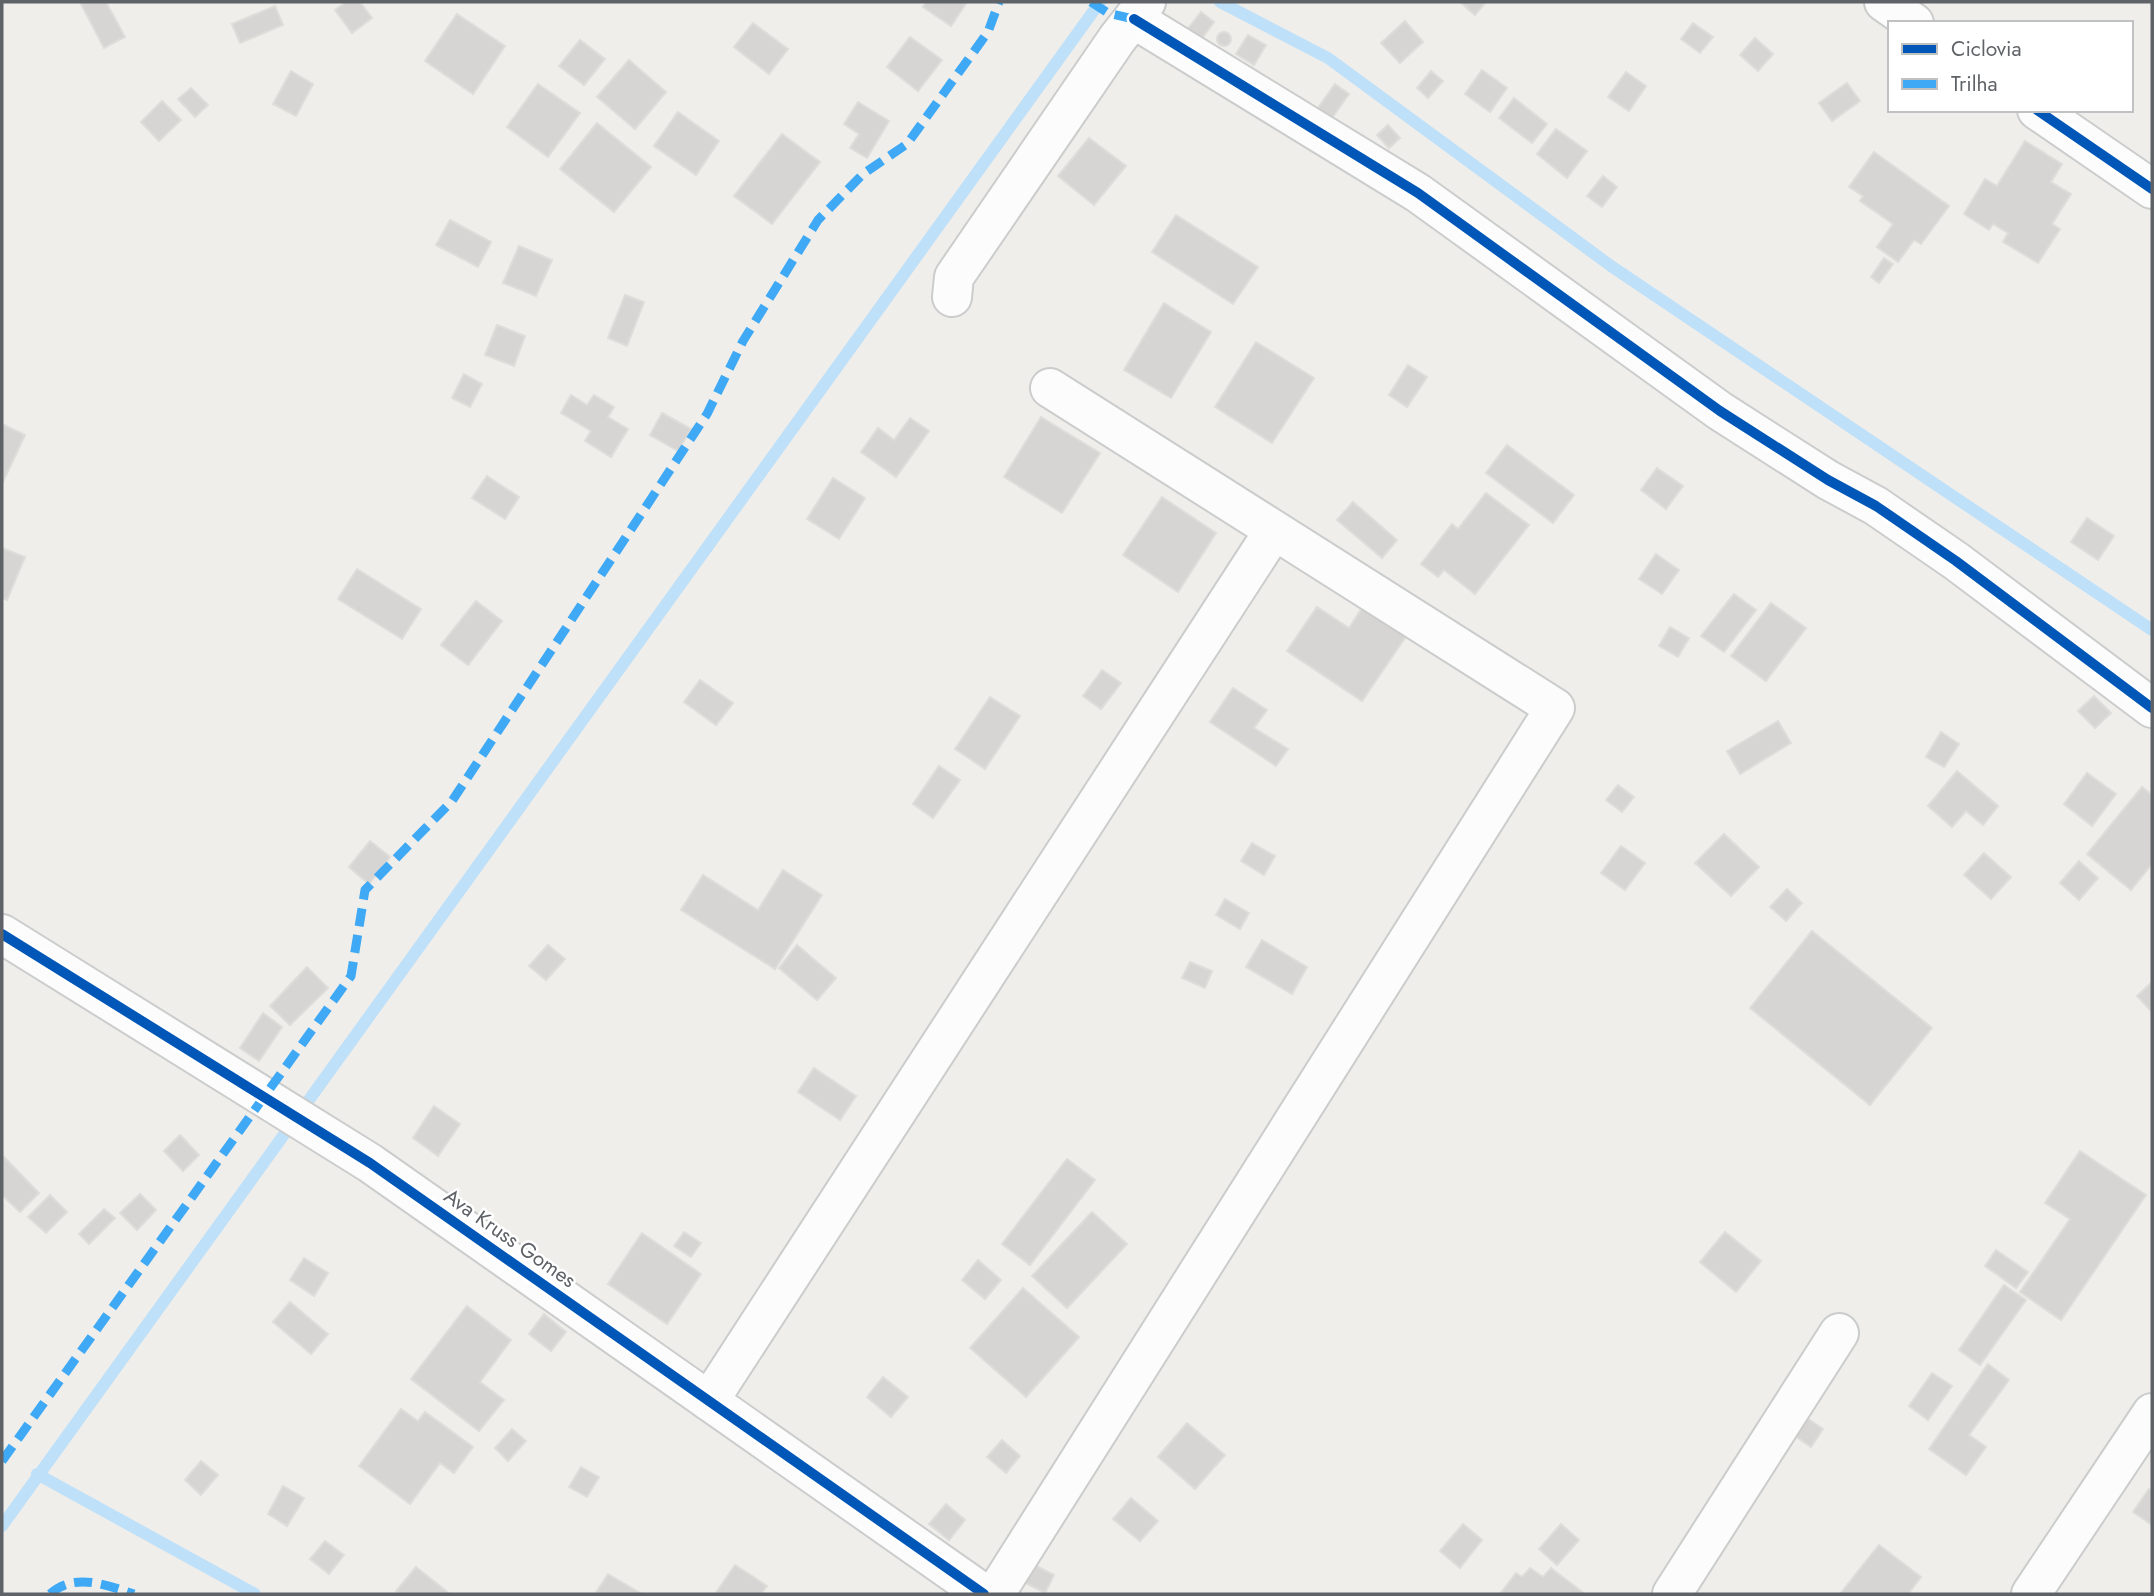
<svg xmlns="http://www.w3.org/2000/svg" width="2154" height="1596" font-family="Jost,sans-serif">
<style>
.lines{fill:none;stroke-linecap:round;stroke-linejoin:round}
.stream{stroke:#bfe0f9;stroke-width:12}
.building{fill:#d6d5d3;stroke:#deddd9;stroke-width:2}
.minor-casing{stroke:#cbcccc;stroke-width:42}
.minor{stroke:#fdfcfc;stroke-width:38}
.quiet{stroke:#3fa9f5;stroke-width:9;stroke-dasharray:18 9;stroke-linecap:butt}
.cycleway-casing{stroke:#fff;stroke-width:15}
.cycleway{stroke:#0057b8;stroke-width:10}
.labels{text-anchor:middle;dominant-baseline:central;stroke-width:5;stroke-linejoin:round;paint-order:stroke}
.street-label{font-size:21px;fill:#5f6368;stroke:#fff}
</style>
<rect width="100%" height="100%" fill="#efeeea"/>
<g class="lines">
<!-- stream -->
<g class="stream">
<path d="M1220,2L1328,58L1611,266L2152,630"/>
<path d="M37,1474L255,1594"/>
<path d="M2,1526L1100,2"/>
</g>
</g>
<!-- building -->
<g class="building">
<path d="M80,2H106L125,37L104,48Z"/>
<path d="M346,2H360L372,18L352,33L335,10Z"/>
<path d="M926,2H967L951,26L923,7Z"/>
<path d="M1460,2H1486L1475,15Z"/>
<path d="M275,6L283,25L240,43L232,24Z"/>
<path d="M1201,12L1214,22L1200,41L1186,31Z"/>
<path d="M457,14L505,46L473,94L425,61Z"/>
<path d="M1405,21L1423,42L1400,63L1381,43Z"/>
<path d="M753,23L788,49L769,74L734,47Z"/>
<path d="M1693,23L1713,37L1700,53L1681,39Z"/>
<circle cx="1224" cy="39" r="7"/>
<path d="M1248,35L1266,45L1254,65L1236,54Z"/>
<path d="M910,37L942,60L918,91L887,67Z"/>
<path d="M1755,38L1773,54L1758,71L1740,55Z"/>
<path d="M580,40L605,59L584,85L559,66Z"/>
<path d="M629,60L666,92L635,129L597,97Z"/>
<path d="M1482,70L1507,88L1490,112L1465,94Z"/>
<path d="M291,71L313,84L296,116L273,104Z"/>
<path d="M1431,71L1443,81L1428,98L1417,88Z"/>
<path d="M1626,72L1646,86L1629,111L1608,97Z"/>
<path d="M1847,83L1860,101L1832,121L1819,103Z"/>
<path d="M538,84L580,113L548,157L507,127Z"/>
<path d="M1335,84L1349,94L1332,118L1318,108Z"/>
<path d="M191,88L208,105L195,117L178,99Z"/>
<path d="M1514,98L1547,124L1532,143L1499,118Z"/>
<path d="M162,101L181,120L159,141L141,122Z"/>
<path d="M858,102L889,121L867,158L850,148L859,134L844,124Z"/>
<path d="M678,112L719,141L696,175L654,146Z"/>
<path d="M597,123L651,167L614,212L560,169Z"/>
<path d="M1388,125L1400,138L1389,148L1377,135Z"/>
<path d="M1556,129L1587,151L1567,178L1537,154Z"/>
<path d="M782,134L820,162L772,224L734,196Z"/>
<path d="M1089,138L1126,166L1094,205L1058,176Z"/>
<path d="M2025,141L2062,164L2051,182L2071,194L2052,224L2060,229L2038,263L2003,242L2008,233L1993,224L1989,230L1964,214L1985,179L1997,186Z"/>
<path d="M1874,152L1949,206L1921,244L1914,240L1898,262L1877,247L1893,224L1860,201L1863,196L1849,187Z"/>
<path d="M1603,176L1617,187L1602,207L1587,196Z"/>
<path d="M1176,215L1258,267L1233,304L1152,252Z"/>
<path d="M450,220L491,242L478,267L436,245Z"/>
<path d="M519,246L552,260L536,296L503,283Z"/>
<path d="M1884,258L1893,264L1879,283L1871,277Z"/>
<path d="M625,295L644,302L627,346L608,338Z"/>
<path d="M1164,303L1211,332L1171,398L1124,370Z"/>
<path d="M497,325L525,336L514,366L485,355Z"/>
<path d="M1256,342L1314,378L1272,443L1215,407Z"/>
<path d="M1408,365L1427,377L1407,407L1389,395Z"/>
<path d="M464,374L482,384L470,407L452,398Z"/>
<path d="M571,395L587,405L594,395L614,407L608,417L628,429L611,457L585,441L591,431L561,413Z"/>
<path d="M662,413L691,429L678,451L650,435Z"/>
<path d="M1041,417L1100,453L1062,513L1004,477Z"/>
<path d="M910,418L929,431L896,477L861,452L878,428L894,440Z"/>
<path d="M2,424L25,435L2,484Z"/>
<path d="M1507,445L1574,495L1553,523L1486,473Z"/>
<path d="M1657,468L1683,486L1666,509L1641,490Z"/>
<path d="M487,476L519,497L505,519L472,498Z"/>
<path d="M833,478L865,498L839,539L807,519Z"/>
<path d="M1486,493L1529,525L1475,594L1444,570L1438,577L1421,564L1452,524L1458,529Z"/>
<path d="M1162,497L1216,533L1178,592L1123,555Z"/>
<path d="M1353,502L1397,540L1382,558L1337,520Z"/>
<path d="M2087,518L2114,536L2098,560L2071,542Z"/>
<path d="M2,548L25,557L7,600L2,598Z"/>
<path d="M1656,554L1679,570L1662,594L1639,579Z"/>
<path d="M357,569L421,609L402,639L338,599Z"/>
<path d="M1734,594L1756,610L1724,652L1701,636Z"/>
<path d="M476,601L502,621L468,665L441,645Z"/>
<path d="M1366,602L1409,632L1362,701L1287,651L1317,607L1349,628Z"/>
<path d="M1771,603L1806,628L1766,681L1731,656Z"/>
<path d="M1670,627L1689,638L1678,657L1659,646Z"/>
<path d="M1102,670L1121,683L1101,709L1083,696Z"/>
<path d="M700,680L733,703L716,725L684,702Z"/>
<path d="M1233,688L1267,710L1254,728L1288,749L1276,766L1210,722Z"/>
<path d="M2094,696L2111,713L2095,728L2078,711Z"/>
<path d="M990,697L1020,716L985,769L955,749Z"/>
<path d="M1778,721L1791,743L1740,774L1727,751Z"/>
<path d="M1941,732L1959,744L1944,767L1926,757Z"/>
<path d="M939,766L960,780L933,818L913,804Z"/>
<path d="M1957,771L1998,806L1983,825L1966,811L1952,827L1928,806Z"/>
<path d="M2087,773L2116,794L2092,826L2064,804Z"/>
<path d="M1618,785L1634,797L1622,812L1606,800Z"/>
<path d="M2142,787L2152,795V864L2131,890L2087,854Z"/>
<path d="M1724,834L1759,867L1731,896L1695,863Z"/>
<path d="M370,841L390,857L369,884L349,867Z"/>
<path d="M1252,843L1275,856L1264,875L1241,861Z"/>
<path d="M1621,846L1645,863L1625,890L1601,873Z"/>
<path d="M1984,853L2011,877L1991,899L1964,875Z"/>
<path d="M2079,861L2098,878L2079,900L2060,883Z"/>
<path d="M783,870L822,895L775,969L681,910L703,875L758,910Z"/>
<path d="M1787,889L1802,903L1786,921L1770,907Z"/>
<path d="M1225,899L1249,913L1240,929L1216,915Z"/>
<path d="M1812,931L1932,1028L1870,1105L1750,1008Z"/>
<path d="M1262,940L1307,967L1292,994L1246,967Z"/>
<path d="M548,945L565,959L546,980L529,966Z"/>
<path d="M797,945L836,978L817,1000L779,968Z"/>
<path d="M1190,962L1212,971L1205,988L1182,978Z"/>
<path d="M307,967L328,988L290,1025L270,1006Z"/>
<path d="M2152,982V1012L2137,996Z"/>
<path d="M263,1013L282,1027L259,1061L240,1048Z"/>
<path d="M814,1068L856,1096L840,1120L798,1092Z"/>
<path d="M434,1106L460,1124L438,1156L413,1138Z"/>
<path d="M180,1135L199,1155L183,1171L164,1151Z"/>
<path d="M2080,1151L2146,1195L2061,1320L2020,1292L2070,1219L2045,1203Z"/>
<path d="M2,1155L39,1193L20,1212L2,1195Z"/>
<path d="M1067,1159L1095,1180L1030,1265L1002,1244Z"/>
<path d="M140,1194L156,1210L137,1230L120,1213Z"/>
<path d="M50,1195L67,1212L46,1233L28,1217Z"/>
<path d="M104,1209L115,1218L89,1244L79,1234Z"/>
<path d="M1092,1212L1127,1244L1067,1308L1032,1276Z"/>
<path d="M684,1232L701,1243L691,1257L674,1246Z"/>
<path d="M1725,1232L1761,1261L1736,1292L1700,1262Z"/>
<path d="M642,1233L701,1274L667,1324L608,1284Z"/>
<path d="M1996,1250L2028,1272L2016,1288L1985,1266Z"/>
<path d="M304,1258L328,1273L314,1296L290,1280Z"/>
<path d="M978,1260L1001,1280L985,1299L962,1280Z"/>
<path d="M2004,1285L2026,1300L1980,1365L1959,1350Z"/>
<path d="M1023,1288L1079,1337L1026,1397L970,1348Z"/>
<path d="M290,1302L328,1334L311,1354L273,1322Z"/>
<path d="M467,1306L511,1340L480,1382L504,1400L479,1431L411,1379Z"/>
<path d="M544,1314L566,1332L551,1351L529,1334Z"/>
<path d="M1988,1364L2009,1380L1969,1435L1986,1447L1966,1475L1929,1449Z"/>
<path d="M1932,1373L1952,1386L1928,1420L1909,1406Z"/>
<path d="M883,1377L908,1397L891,1417L867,1397Z"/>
<path d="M401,1409L418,1421L425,1412L473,1447L454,1473L440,1463L410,1504L359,1466Z"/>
<path d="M1804,1416L1823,1429L1811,1447L1791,1433Z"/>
<path d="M1187,1423L1225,1455L1195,1489L1158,1457Z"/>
<path d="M512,1429L526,1441L508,1461L495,1448Z"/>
<path d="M1002,1440L1020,1456L1006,1473L987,1457Z"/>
<path d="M201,1461L218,1475L201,1495L185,1480Z"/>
<path d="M581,1467L599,1477L587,1497L569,1487Z"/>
<path d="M283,1486L304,1498L287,1526L268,1514Z"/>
<path d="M2149,1489L2152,1491V1525L2133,1512Z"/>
<path d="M1131,1498L1158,1521L1140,1541L1113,1519Z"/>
<path d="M946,1504L965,1520L949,1540L929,1524Z"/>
<path d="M1463,1524L1482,1540L1460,1568L1440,1551Z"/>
<path d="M1561,1524L1579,1540L1557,1565L1539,1549Z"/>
<path d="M325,1541L344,1555L329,1574L310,1559Z"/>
<path d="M1879,1545L1921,1577L1908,1594H1840Z"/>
<path d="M1023,1559L1054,1575L1045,1593L1014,1577Z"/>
<path d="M735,1565L767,1586L761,1594H715Z"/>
<path d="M416,1567L450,1594H400L396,1591Z"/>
<path d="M1530,1568L1543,1577L1551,1568L1585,1594H1500L1516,1573L1522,1577Z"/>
<path d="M608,1574L642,1594H595Z"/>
</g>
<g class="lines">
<!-- minor casing -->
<g class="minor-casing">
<g id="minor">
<path d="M1884,2L1914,23"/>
<path d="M1134,19L1418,193L1720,411L1828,480L1876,506L1956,561L2152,708"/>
<path d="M2037,110L2152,189"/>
<path d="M952,297L954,277L1117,39L1146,2"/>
<path d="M2,934L370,1163L984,1594"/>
<path d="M709,1401L1273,532"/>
<path d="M995,1594L1555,708L1050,388"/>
<path d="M1672,1594L1839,1333"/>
<path d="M2031,1594L2152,1413"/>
</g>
</g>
<!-- minor -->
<use href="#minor" class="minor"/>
<!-- quiet -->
<g class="quiet">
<path d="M1091,2L1108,13L1134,19"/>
<path d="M2,1461L351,976L365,890L452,801L707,414L743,341L818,220L863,174L907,144L988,32L999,2"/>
<path d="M50,1594C75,1572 106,1585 134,1594"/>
</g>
<!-- cycleway casing -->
<g class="cycleway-casing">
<g id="cycleway">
<path d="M1134,19L1418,193L1720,411L1828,480L1876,506L1956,561L2152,708"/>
<path d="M2037,110L2152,189"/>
<path d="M2,934L370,1163L984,1594"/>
</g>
</g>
<!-- cycleway -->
<use href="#cycleway" class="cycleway"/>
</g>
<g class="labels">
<!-- street labels -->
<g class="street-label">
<text transform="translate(510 1238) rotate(35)">Ava Kruss Gomes</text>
</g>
</g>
<!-- border -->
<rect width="2154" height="1596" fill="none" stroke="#5f6368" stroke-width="7"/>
<!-- legend -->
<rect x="1888" y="21" width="245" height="91" fill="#ffffff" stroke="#bfc1c3" stroke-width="2"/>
<rect x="1902" y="44" width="35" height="10" fill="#0057b8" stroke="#bfc1c3" stroke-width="2"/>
<text x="1951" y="56" font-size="21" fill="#5f6368">Ciclovia</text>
<rect x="1902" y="79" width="35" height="10" fill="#3fa9f5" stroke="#bfc1c3" stroke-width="2"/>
<text x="1951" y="91" font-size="21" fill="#5f6368">Trilha</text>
</svg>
